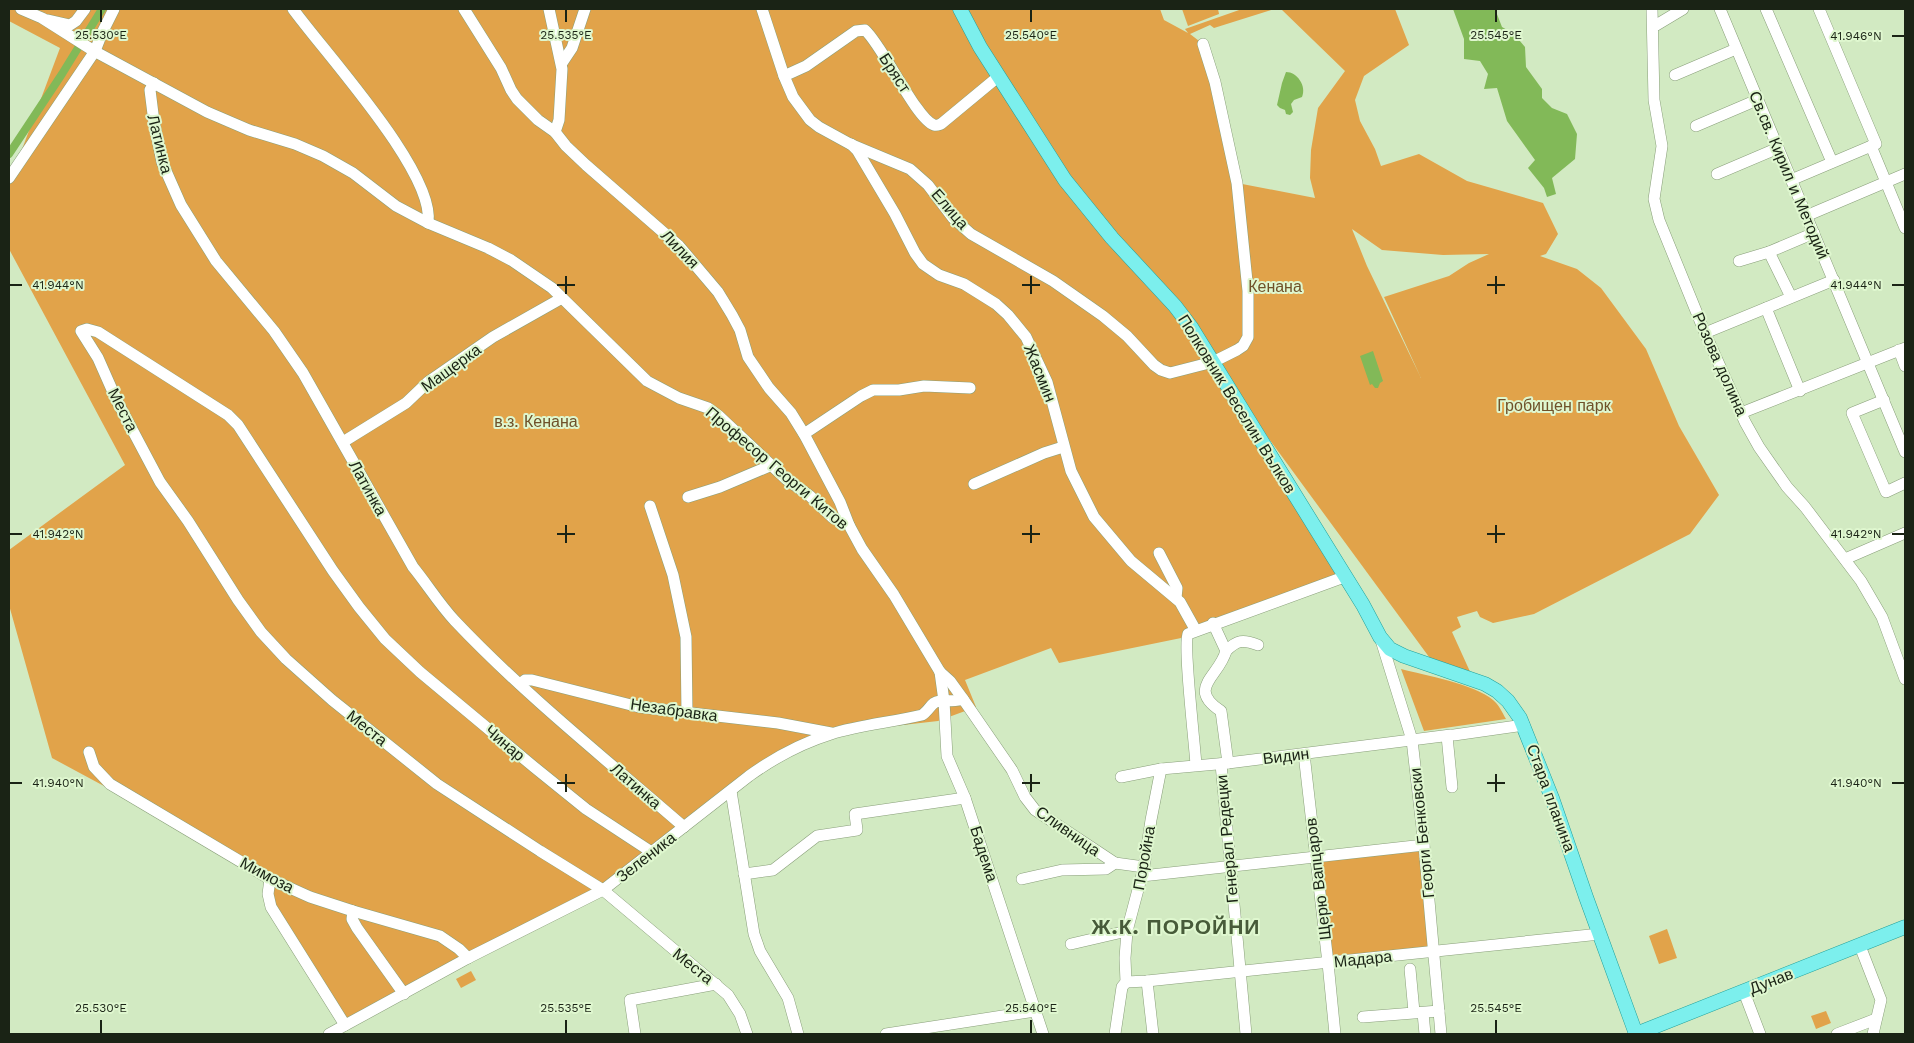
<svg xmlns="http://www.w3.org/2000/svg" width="1914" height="1043" font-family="'Work Sans',sans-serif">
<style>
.green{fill:#e1a34a;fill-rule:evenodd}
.water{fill:#82b958}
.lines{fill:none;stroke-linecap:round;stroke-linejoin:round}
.canal{stroke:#82b958;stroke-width:8}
.minor-casing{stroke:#899f7a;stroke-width:12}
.major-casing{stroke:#21a09a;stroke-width:15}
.minor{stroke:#fff;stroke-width:11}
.major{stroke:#7cefed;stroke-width:14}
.ticks{fill:none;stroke:#1a2315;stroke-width:2}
.labels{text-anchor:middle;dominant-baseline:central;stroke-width:4;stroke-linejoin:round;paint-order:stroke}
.street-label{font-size:16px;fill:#1a2315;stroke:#dff7cf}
.park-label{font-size:16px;fill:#6f5129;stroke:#dff7cf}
.district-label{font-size:21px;font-weight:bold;letter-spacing:1px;fill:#475b39;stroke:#dff7cf}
.ticks-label{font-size:12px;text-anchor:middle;fill:#1a2315;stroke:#dff7cf;stroke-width:4;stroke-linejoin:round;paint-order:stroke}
</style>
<rect width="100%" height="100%" fill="#d2eac2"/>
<!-- green -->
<g class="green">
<path d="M9,9H1160L1164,20L1188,33L1185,29L1242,9H1274L1214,28L1210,25L1190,34L1203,44L1237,183L1315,198L1310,178L1311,150L1318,108L1345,71L1281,9H1395L1409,45L1364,76L1355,100L1360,121L1375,149L1381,166L1419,154L1467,181L1543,203L1558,234L1546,254L1540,256L1577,269L1601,288L1646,349L1679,426L1719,495L1690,534L1534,614L1493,623L1480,617L1477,611L1457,617L1461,627L1452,632L1472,676L1432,661L1217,368L1344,577L1186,637L1059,663L1051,648L965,680L976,707L938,721L832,733L789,751L603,890L345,1025L267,905V874L52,758L9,605V550L125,465L9,249V184L60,48L9,21ZM1352,229L1382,250L1443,255L1489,254L1469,263L1449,276L1384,297L1421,378L1367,266Z"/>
<path d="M1182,9H1218L1219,14L1188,26Z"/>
<path d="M1401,669C1425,675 1474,684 1493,700C1499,705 1502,712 1506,719L1424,731Z"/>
<path d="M1419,848L1429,949L1329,959L1318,860Z"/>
<path d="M1667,929L1677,958L1659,964L1649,936Z"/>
<path d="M471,971L476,980L461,988L456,979Z"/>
<path d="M1826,1011L1831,1023L1816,1029L1811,1016Z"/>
</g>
<!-- water -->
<g class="water">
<path d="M1453,9H1495L1502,27L1514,34L1525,47L1526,67L1542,89V98L1552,108L1567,114L1577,134L1575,159L1552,178L1556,194L1547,197L1544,188L1528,168L1535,160L1507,121L1497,88L1484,89L1488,74L1480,61L1464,59V39Z"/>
<path d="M1286,72C1297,72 1307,86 1302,97L1294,100L1291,104L1293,112L1290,115L1286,114L1285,110L1280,108L1277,105L1282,83Z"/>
<path d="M1373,351L1383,381L1380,383L1378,388H1375L1372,384L1370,385L1360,356Z"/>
</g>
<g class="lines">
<!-- canal -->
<path class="canal" d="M9,154L62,74L102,9"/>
<!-- minor casing -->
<g class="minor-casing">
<g id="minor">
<path d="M21,9L42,18L94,51L207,112L249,130L295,144L323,156L353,173L396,206L428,223L488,248L511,260L552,288L647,381L679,398L708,408L719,416L786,479L810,496L833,518L849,525L862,549L894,595L940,672L950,681L963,699L1012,770L1025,797L1035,810L1115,863L1144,867"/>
<path d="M293,9C324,52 436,173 428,223"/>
<path d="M464,9L501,68L511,90L517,99L538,120L555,132L566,146L586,165L679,246L718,292L732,315L740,330L748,357L769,388L791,413L804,434L840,502L849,525"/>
<path d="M549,9L562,69L559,120L555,132"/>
<path d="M762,9L784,76L793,97L810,120L819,127L850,144L910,169L928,185L953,218L971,234L1053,281L1103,316L1127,336L1154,365L1161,370L1170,373L1213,362L1237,350L1243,346L1248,337V291L1237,183L1215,82L1203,44"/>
<path d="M1652,9L1654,100L1662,146L1654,199L1659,220L1705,333L1745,422L1759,447L1787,487L1805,507L1861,581L1882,617L1905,679"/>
<path d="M1720,9L1905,452"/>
<path d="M1766,9L1832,162"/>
<path d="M48,20L70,25L76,21L85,9"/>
<path d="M1653,27L1683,9"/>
<path d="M562,63L572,48L585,9"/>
<path d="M1675,75L1736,49"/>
<path d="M784,76L806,66L856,31L865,30C883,46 916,119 934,125C937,126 938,125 941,124L999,76"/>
<path d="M154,83L150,90L154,122L162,162L181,205L216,261L274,331L303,373L413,567C427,584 439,604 455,621C524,694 608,761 684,827"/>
<path d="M1696,126L1757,100"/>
<path d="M851,144L857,150L895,214L915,253L923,264L939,275L964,284L996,304L1008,315L1026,337L1047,382L1071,471L1094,517L1131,561L1180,602L1195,629"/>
<path d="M1871,146L1905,228"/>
<path d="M1717,174L1778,148"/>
<path d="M9,178L95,51L102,33L114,9"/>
<path d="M1791,180L1876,144L1819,9"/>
<path d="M1806,216L1905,174"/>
<path d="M1769,252L1814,233"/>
<path d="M1739,261L1769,252L1791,297"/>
<path d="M1766,308L1800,391"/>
<path d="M1705,333L1834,280"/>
<path d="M1899,350L1905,366"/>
<path d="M1884,400L1852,413L1886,492L1905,483"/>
<path d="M1741,413L1905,348"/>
<path d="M804,434L861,396L873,390H899L924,386L970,388"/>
<path d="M343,442L406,403L428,382L493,337L562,298"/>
<path d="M974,484L1044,453L1063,447"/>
<path d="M688,497L720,487L772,465"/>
<path d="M650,506L673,575L686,637L687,713"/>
<path d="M1159,553L1177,588L1176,598"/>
<path d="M1845,559L1905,533"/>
<path d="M1213,623L1226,651C1219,677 1186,688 1221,711L1228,763"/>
<path d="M1381,640L1412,740L1424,845L1441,1034"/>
<path d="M1226,651C1237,640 1243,639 1258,645"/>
<path d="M940,672L944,701L947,756L965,798L1043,1034"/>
<path d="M520,684L525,680H532L639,707L778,723L831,733"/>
<path d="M1454,735L1524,725"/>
<path d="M1447,736L1452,787"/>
<path d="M89,752L94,767L110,784L270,879L310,897L353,911L440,936L459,949L468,958"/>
<path d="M1304,754L1328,963L1335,1034"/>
<path d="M1221,764L1246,1034"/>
<path d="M1196,765C1195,747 1183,643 1188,634L1344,577"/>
<path d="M1121,777L1161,769L1228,763L1451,735"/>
<path d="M731,791L754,934L760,951L788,998L798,1034"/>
<path d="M653,853L586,809L534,767L420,672L385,639L359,607L333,571L238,425L228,415L98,332L87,329L81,331L98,358L117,401L160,482L188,521L238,600L261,632L286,659L332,700L437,784L540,851L603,890L728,995L740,1014L747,1034"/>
<path d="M744,874L773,870L817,836L857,830L855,814L965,798"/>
<path d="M1142,876L1424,845"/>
<path d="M270,879L268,894L271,907L345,1025"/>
<path d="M1022,879L1062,870L1106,869L1115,863"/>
<path d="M353,911L352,919L357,928L404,994"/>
<path d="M1071,944L1127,931"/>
<path d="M1860,946L1881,1000L1873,1034"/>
<path d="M1410,969L1414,1012"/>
<path d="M1147,981L1153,1034"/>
<path d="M1126,982L1147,981L1600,934"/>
<path d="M1744,992L1760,1034"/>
<path d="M1423,1013L1425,1034"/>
<path d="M1363,1017L1439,1011"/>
<path d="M329,1034L468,958L603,890L749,776C774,758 802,743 831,734C859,725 894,722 922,715C927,712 930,706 934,703C943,698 954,703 963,699"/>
<path d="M635,1034L630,1000L716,984"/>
<path d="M886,1034L1035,1011"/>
<path d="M1115,1034L1122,987L1126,982L1125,958L1127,931L1144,867L1151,820L1161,769"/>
<path d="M1837,1034L1876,1019"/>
</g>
</g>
<!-- major casing -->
<g class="major-casing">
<g id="major">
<path d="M960,9L980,47L1065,180L1112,238L1175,306L1191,327L1363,605L1380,637L1390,649L1404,656L1485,684L1497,691L1508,701L1520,718L1552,798L1586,897L1636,1034"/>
<path d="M1636,1034L1905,927"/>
</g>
</g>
<!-- minor -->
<use href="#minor" class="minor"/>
<!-- major -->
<use href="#major" class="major"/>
</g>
<!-- ticks -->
<path class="ticks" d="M101,10V22M566,10V22M1031,10V22M1496,10V22M1892,36H1904M566,276V294M1031,276V294M1496,276V294M10,285H22M557,285H575M1022,285H1040M1487,285H1505M1892,285H1904M566,525V543M1031,525V543M1496,525V543M10,534H22M557,534H575M1022,534H1040M1487,534H1505M1892,534H1904M566,774V792M1031,774V792M1496,774V792M10,783H22M557,783H575M1022,783H1040M1487,783H1505M1892,783H1904M101,1020V1033M566,1020V1033M1031,1020V1033M1496,1020V1033"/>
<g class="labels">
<!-- street labels -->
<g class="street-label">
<text transform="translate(895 73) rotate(57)">Бряст</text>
<text transform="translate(160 144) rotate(76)">Латинка</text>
<text transform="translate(1789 175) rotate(67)">Св.св. Кирил и Методий</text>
<text transform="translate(950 209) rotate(49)">Елица</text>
<text transform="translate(680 249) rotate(46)">Лилия</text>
<text transform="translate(1720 364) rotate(66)">Розова долина</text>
<text transform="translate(451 368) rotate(-36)">Мащерка</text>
<text transform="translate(1040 373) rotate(68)">Жасмин</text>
<text transform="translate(1237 404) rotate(58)">Полковник Веселин Вълков</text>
<text transform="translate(123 410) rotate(63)">Места</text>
<text transform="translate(777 468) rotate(40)">Професор Георги Китов</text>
<text transform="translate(368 488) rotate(61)">Латинка</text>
<text transform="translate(674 710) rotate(8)">Незабравка</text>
<text transform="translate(367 728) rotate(39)">Места</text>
<text transform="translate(505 743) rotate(40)">Чинар</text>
<text transform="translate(1286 756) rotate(-7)">Видин</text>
<text transform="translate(636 786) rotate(41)">Латинка</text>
<text transform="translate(1551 798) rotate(70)">Стара планина</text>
<text transform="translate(1068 831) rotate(35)">Сливница</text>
<text transform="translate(1422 833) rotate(-96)">Георги Бенковски</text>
<text transform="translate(1227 839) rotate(-95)">Генерал Редецки</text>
<text transform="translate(984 854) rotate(72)">Бадема</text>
<text transform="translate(646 857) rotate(-38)">Зеленика</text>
<text transform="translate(1144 858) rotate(-80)">Поройна</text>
<text transform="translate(267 875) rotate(28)">Мимоза</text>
<text transform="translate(1318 879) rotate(-97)">Щерю Вапцаров</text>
<text transform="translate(1363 959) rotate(-6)">Мадара</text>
<text transform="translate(693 966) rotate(39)">Места</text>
<text transform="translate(1771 981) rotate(-21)">Дунав</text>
</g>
<!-- park labels -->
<g class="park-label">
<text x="1275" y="286">Кенана</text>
<text x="1554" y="405">Гробищен парк</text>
<text x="536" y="421">в.з. Кенана</text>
</g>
<!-- district labels -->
<g class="district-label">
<text x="1176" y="926">Ж.К. ПОРОЙНИ</text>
</g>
</g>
<g class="ticks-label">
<text x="101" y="39">25.530°E</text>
<text x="566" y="39">25.535°E</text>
<text x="1031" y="39">25.540°E</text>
<text x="1496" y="39">25.545°E</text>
<text x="1856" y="40">41.946°N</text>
<text x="58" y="289">41.944°N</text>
<text x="1856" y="289">41.944°N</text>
<text x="58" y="538">41.942°N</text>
<text x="1856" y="538">41.942°N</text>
<text x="58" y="787">41.940°N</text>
<text x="1856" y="787">41.940°N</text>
<text x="101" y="1012">25.530°E</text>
<text x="566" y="1012">25.535°E</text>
<text x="1031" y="1012">25.540°E</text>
<text x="1496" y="1012">25.545°E</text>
</g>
<!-- border -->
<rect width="1914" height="1043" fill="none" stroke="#1a2315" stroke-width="20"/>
</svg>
